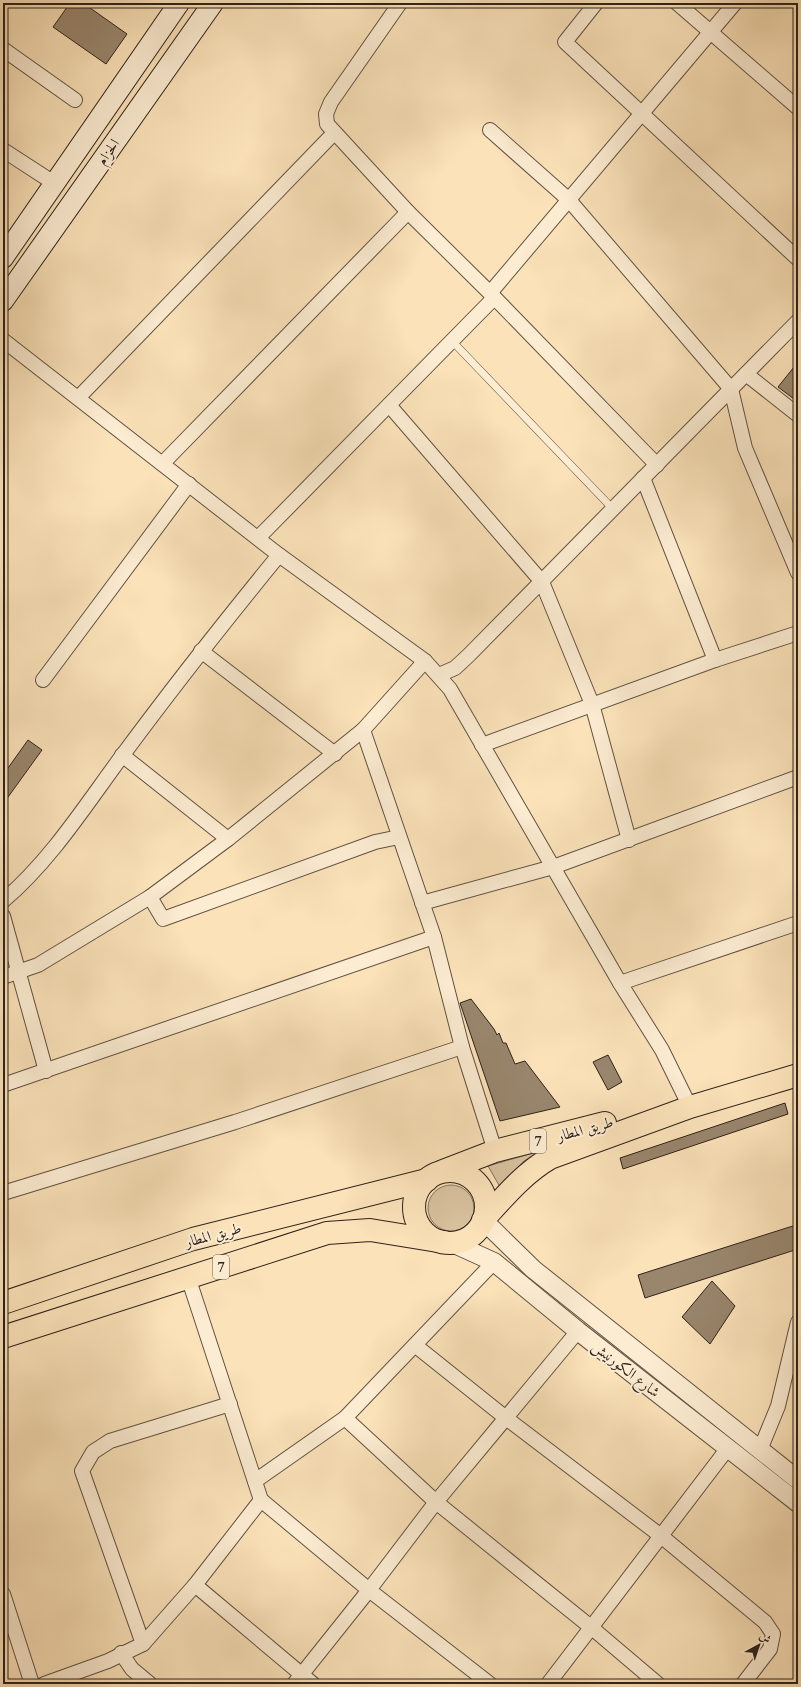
<svg xmlns="http://www.w3.org/2000/svg" width="801" height="1687" font-family="Cardo,Amiri,serif">
<style>
.green{fill:#d8c19e;stroke:#83725c}
.building{fill:#99866d;stroke:#2e221b}
.lines{fill:none;stroke-linecap:round;stroke-linejoin:round}
.service-casing{stroke:#615242;stroke-width:8}
.minor-casing{stroke:#615242;stroke-width:16}
.tertiary-casing{stroke:#615242;stroke-width:20}
.secondary-casing{stroke:#2e221b;stroke-width:22}
.trunk-casing{stroke:#2e221b;stroke-width:24}
.service{stroke:#fcecd2;stroke-width:7}
.minor{stroke:#fcecd2;stroke-width:14}
.tertiary{stroke:#fcecd2;stroke-width:18}
.secondary{stroke:#fcecd2;stroke-width:20}
.trunk{stroke:#fbe2b9;stroke-width:22}
.labels{text-anchor:middle;dominant-baseline:central;stroke-width:4;stroke-linejoin:round;paint-order:stroke}
.shield{fill:#fcecd2;stroke:#6c5f52;stroke-width:1}
.shield-label{font-size:14px;font-weight:bold;fill:#2e221b}
.street-label{font-size:15px;fill:#2e221b;stroke:#fcecd2}
</style>
<rect width="100%" height="100%" fill="#fbe2b9"/>
<filter id="stains"><feTurbulence type="fractalNoise" baseFrequency=".005" numOctaves="4"/><feColorMatrix values="0 0 0 0 .2 0 0 0 0 .09 0 0 0 0 .02 0 0 0 .5 -.17"/></filter>
<radialGradient id="worn" r=".72"><stop offset=".6" stop-color="#630" stop-opacity="0"/><stop offset="1" stop-color="#630" stop-opacity=".3"/></radialGradient>
<!-- green -->
<g class="green">
<path d="M543,1150L524,1161L500,1187L488,1166Z"/>
<circle cx="451" cy="1208" r="23"/>
</g>
<!-- building -->
<g class="building">
<path d="M70,3H83L127,34L106,64L53,27Z"/>
<path d="M798,362V402L778,387Z"/>
<path d="M28,740L42,750L3,804V775Z"/>
<path d="M471,999L494,1029L497,1035L499,1033L503,1043H506L515,1064L525,1061L560,1107L500,1121L460,1003Z"/>
<path d="M608,1055L622,1082L608,1090L593,1062Z"/>
<path d="M785,1103L788,1114L623,1169L620,1158Z"/>
<path d="M796,1225L798,1231V1249L645,1298L638,1275Z"/>
<path d="M712,1281L735,1306L710,1344L682,1317Z"/>
</g>
<g class="lines">
<!-- service casing -->
<g class="service-casing">
<path id="service" d="M452,341L613,509"/>
</g>
<!-- minor casing -->
<g class="minor-casing">
<g id="minor">
<path d="M400,3L331,102L326,114L327,124L408,212L490,293L657,465"/>
<path d="M596,3L565,42L798,259"/>
<path d="M677,3L798,108"/>
<path d="M3,49L75,100"/>
<path d="M490,130L569,200L731,389L745,448L798,573"/>
<path d="M3,150L54,183"/>
<path d="M490,293L735,3"/>
<path d="M3,340L279,555L425,661L450,689L620,983L662,1050L690,1107"/>
<path d="M746,374L798,415"/>
<path d="M79,397L334,133"/>
<path d="M389,405L542,582L592,704L629,840"/>
<path d="M163,463L408,212"/>
<path d="M643,478L715,660"/>
<path d="M258,538L494,298"/>
<path d="M201,651L335,754"/>
<path d="M439,675L455,668L469,655L798,321"/>
<path d="M43,680L189,484"/>
<path d="M363,730L434,937L462,1047L495,1151"/>
<path d="M482,745L715,660L798,633"/>
<path d="M122,755L228,839"/>
<path d="M150,897L163,919L375,842L399,837"/>
<path d="M3,901C51,860 85,806 122,756C173,687 225,621 279,555"/>
<path d="M422,903L553,867L798,777"/>
<path d="M3,916L46,1071"/>
<path d="M3,977L38,965L150,897L228,839L363,730L425,661"/>
<path d="M620,983L798,923"/>
<path d="M3,1085L434,937"/>
<path d="M3,1193L235,1122L462,1047"/>
<path d="M188,1277L261,1500L369,1590L490,1684"/>
<path d="M416,1346L506,1418L661,1536L765,1622L773,1634L770,1649L743,1684"/>
<path d="M345,1418L436,1502L592,1628L658,1684"/>
<path d="M760,1450L778,1406L798,1322"/>
<path d="M255,1481L345,1418L494,1262"/>
<path d="M195,1585L313,1684"/>
<path d="M3,1594L32,1684"/>
<path d="M143,1644L82,1471L93,1452L110,1441L230,1404"/>
<path d="M121,1653L132,1669L150,1684"/>
<path d="M44,1684L108,1661L143,1644L195,1585L261,1500"/>
<path d="M294,1684L369,1590L436,1502L578,1331"/>
<path d="M548,1684L728,1448"/>
</g>
</g>
<!-- tertiary casing -->
<g class="tertiary-casing">
<g id="tertiary">
<path d="M483,1220L533,1269L798,1480"/>
<path d="M450,1242L494,1262L578,1331L798,1503"/>
</g>
</g>
<!-- secondary casing -->
<g class="secondary-casing">
<g id="secondary">
<path d="M3,258L179,3"/>
<path d="M3,301L213,3"/>
</g>
</g>
<!-- trunk casing -->
<g class="trunk-casing">
<g id="trunk">
<path d="M443,1171L495,1151L605,1123"/>
<circle cx="450" cy="1207" r="36"/>
<path d="M483,1220C504,1197 524,1173 550,1158L690,1107L798,1075"/>
<path d="M3,1303L193,1239L427,1180"/>
<path d="M3,1337L327,1233L370,1230L444,1242"/>
</g>
</g>
<!-- service -->
<use href="#service" class="service"/>
<!-- minor -->
<use href="#minor" class="minor"/>
<!-- tertiary -->
<use href="#tertiary" class="tertiary"/>
<!-- secondary -->
<use href="#secondary" class="secondary"/>
<!-- trunk -->
<use href="#trunk" class="trunk"/>
</g>
<g class="labels">
<!-- shield labels -->
<g class="shield">
<rect x="530" y="1129" width="16" height="24" rx="3"/>
<rect x="213" y="1255" width="16" height="24" rx="3"/>
</g>
<g class="shield-label">
<text x="538" y="1141">7</text>
<text x="221" y="1267">7</text>
</g>
<!-- street labels -->
<g class="street-label">
<text transform="translate(108 152) rotate(-55)">الحزام</text>
<text transform="translate(585 1129) rotate(-15)">طريق المطار</text>
<text transform="translate(213 1235) rotate(-15)">طريق المطار</text>
<text transform="translate(626 1369) rotate(38)">شارع الكورنيش</text>
</g>
</g>
<!-- margin -->
<rect width="801" height="1687" fill="none" stroke="#fbe2b9" stroke-width="16"/>
<rect x="4" y="4" width="793" height="1679" fill="none" stroke="#2e221b" stroke-width="2"/>
<rect x="8" y="8" width="785" height="1671" fill="none" stroke="#2e221b"/>
<!-- north arrow -->
<g transform="translate(759 1645) rotate(40)" stroke="#fcecd2" stroke-width="3" paint-order="stroke">
<path d="M0-3L7 15L0 10L-7 15Z" fill="#2e221b"/>
<text y="-6" font-size="11" font-weight="bold" text-anchor="middle" fill="#2e221b">ش</text>
</g>
<rect width="100%" height="100%" filter="url(#stains)"/>
<rect width="100%" height="100%" fill="url(#worn)"/>
</svg>
